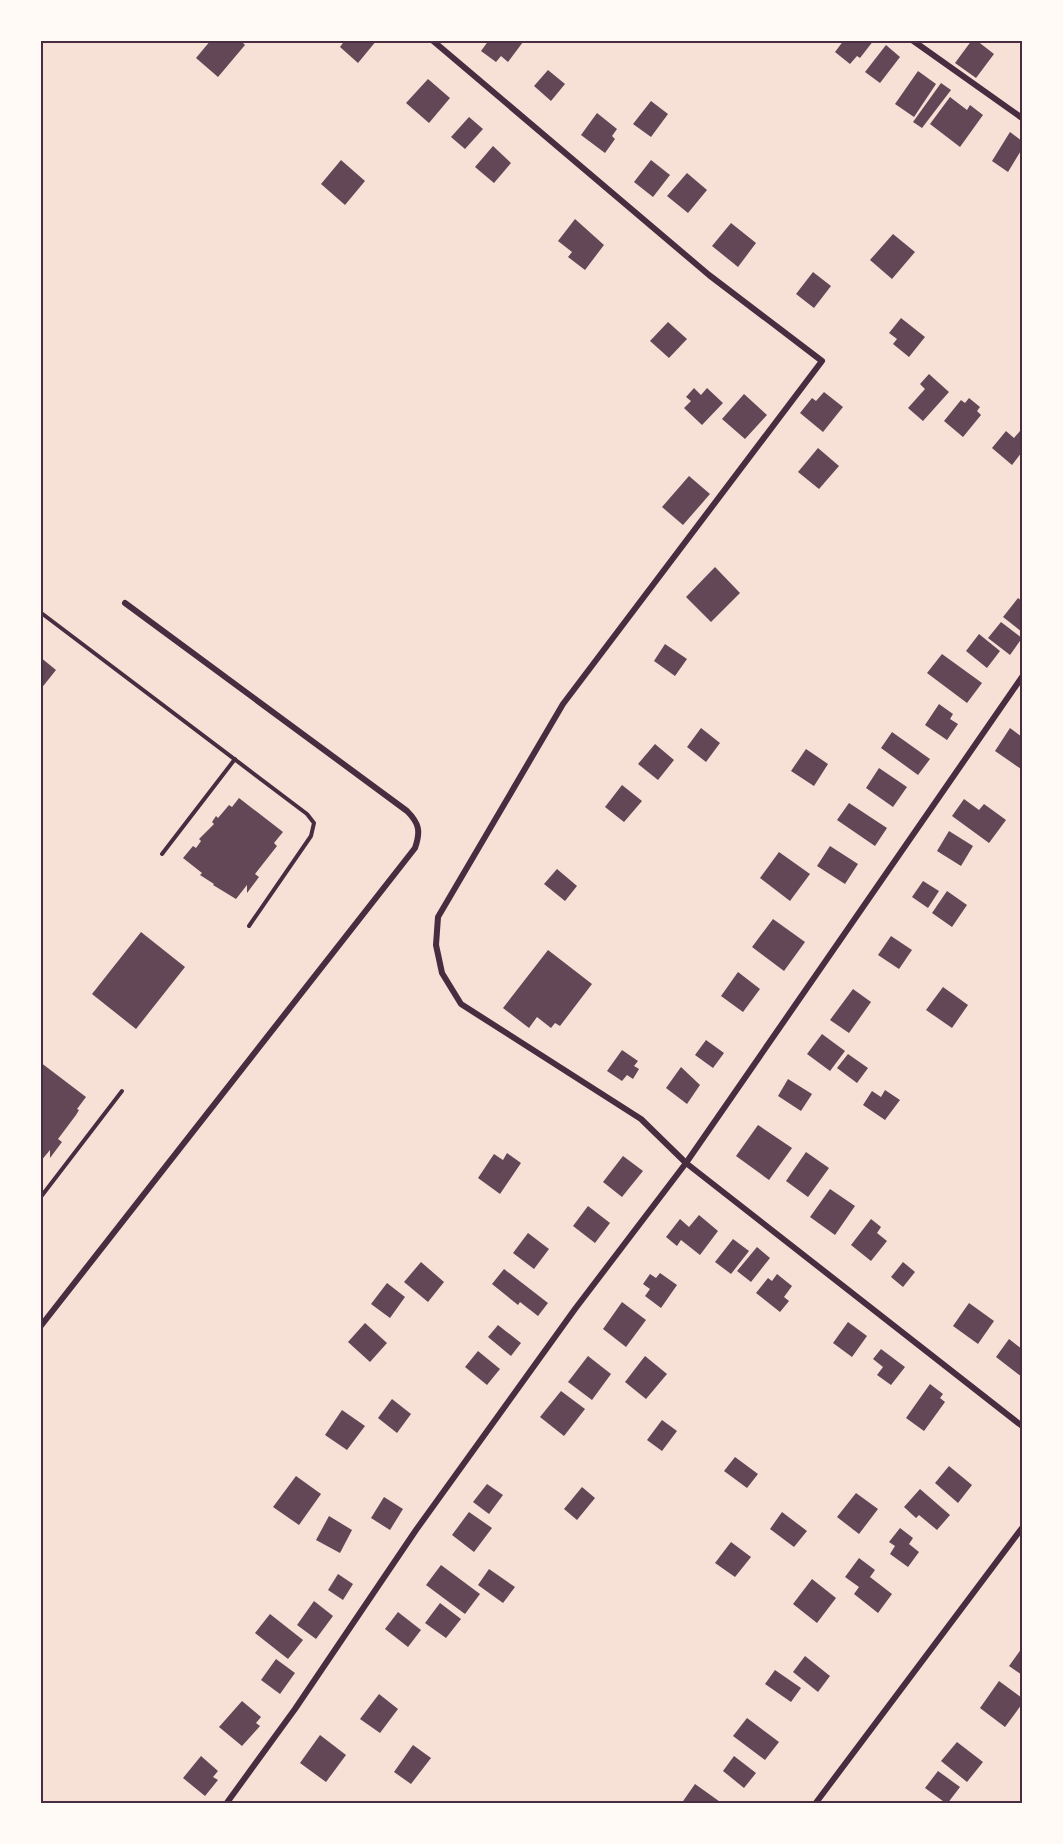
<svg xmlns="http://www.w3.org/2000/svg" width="1063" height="1844" font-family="Mulish,sans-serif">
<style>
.building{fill:#644757}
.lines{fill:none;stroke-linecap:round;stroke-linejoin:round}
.service{stroke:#4a2c40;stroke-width:4}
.minor{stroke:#4a2c40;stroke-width:6}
.neatline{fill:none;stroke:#4a2c40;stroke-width:2}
</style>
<rect width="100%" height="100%" fill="#f7e1d7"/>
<!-- building -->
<g class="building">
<path d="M211,40H240L245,45L218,77L196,58Z"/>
<path d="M345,40H377L358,63L340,47Z"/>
<path d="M489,40H520L523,42L508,62L501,56L496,62L481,51Z"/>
<path d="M844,40H874L860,58L857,56L850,64L835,52Z"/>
<path d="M972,40H976L994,54L976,78L955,63Z"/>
<path d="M886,45L900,57L880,83L865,72Z"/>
<path d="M548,70L565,84L551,101L534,86Z"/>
<path d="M918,71L936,84L914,117L895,104Z"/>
<path d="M428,79L450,98L429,123L406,103Z"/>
<path d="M941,83L951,90L922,128L913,122Z"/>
<path d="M950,97L967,110L970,105L983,115L960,147L930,124Z"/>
<path d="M651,101L668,114L651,137L633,124Z"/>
<path d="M597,113L617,129L612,136L615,139L605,153L581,135Z"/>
<path d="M469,117L483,129L465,149L451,137Z"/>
<path d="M1010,132L1022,141V149L1008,172L992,161Z"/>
<path d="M493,146L511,163L494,183L475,167Z"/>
<path d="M341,160L365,181L345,205L321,184Z"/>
<path d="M651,160L670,175L653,197L634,182Z"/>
<path d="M687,173L707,190L688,213L667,196Z"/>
<path d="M575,219L604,245L585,270L568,257L572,252L558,241Z"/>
<path d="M731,223L756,243L738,267L712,246Z"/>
<path d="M893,234L915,252L892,279L870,260Z"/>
<path d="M813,272L831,286L814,308L796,294Z"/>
<path d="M901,318L925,337L909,357L893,344L897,339L889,333Z"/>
<path d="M668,322L687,339L669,358L650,341Z"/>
<path d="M929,374L949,392L923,421L908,408L925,389L920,384Z"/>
<path d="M694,388L701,395L707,388L723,403L702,425L684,408L691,401L686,397Z"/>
<path d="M824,392L843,407L823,432L800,413L812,398L816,401Z"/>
<path d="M744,394L767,415L745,439L722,419Z"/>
<path d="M969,398L980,407L977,411L981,415L963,437L944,421L961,400L965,403Z"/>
<path d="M1006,431L1014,438L1020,431L1022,433V452L1012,465L992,448Z"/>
<path d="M818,448L839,466L819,489L798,472Z"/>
<path d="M689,476L710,494L683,525L662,507Z"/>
<path d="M715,567L740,593L711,622L686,597Z"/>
<path d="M1018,598L1022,601V632L1003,617Z"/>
<path d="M1001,622L1022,638L1010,655L988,638Z"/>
<path d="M979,634L1000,651L987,668L966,651Z"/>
<path d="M665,644L687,659L675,676L654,661Z"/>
<path d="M942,654L982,683L967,703L927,673Z"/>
<path d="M40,657L56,670L40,690Z"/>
<path d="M939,704L953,714L950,719L958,724L947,740L925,725Z"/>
<path d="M701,728L720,743L706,762L687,747Z"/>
<path d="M1010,728L1022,737L1021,769L995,751Z"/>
<path d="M892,732L930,759L918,775L881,748Z"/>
<path d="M655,744L674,760L658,780L638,764Z"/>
<path d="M806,749L828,764L814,786L791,771Z"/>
<path d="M879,768L907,787L893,807L866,788Z"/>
<path d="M622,785L642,801L624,822L605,807Z"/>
<path d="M239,798L283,832L274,843L277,846L255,874L259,877L247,893V885L236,899L213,885L214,884L200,875L202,873L183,858L193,846L196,848L201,841L199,839L214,824L212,822L216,816L218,818L229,805L232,807Z"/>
<path d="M964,799L979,810L984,804L1006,820L989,843L952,816Z"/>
<path d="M849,803L887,828L875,846L837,820Z"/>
<path d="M949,831L973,846L961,866L937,851Z"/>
<path d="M830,846L858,864L845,884L817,866Z"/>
<path d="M779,852L810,874L790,901L760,878Z"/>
<path d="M557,869L577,886L565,901L544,884Z"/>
<path d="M923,881L939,891L928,908L912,897Z"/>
<path d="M947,891L967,905L952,927L932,913Z"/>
<path d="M773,919L805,942L784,971L752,947Z"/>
<path d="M141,932L185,967L136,1029L92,994Z"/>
<path d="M891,936L912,950L899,969L878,955Z"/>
<path d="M548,950L592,984L560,1026L555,1023L551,1028L537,1017L529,1028L503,1008Z"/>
<path d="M738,972L760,989L743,1012L721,996Z"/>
<path d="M943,987L968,1005L952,1028L926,1010Z"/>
<path d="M853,989L871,1002L849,1033L830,1020Z"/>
<path d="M822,1034L845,1051L830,1071L807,1054Z"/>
<path d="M706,1040L724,1053L713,1068L695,1055Z"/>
<path d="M622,1050L638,1061L634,1066L639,1069L633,1079L627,1075L622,1081L607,1071Z"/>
<path d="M848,1054L868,1068L857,1083L837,1068Z"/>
<path d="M40,1062L86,1097L77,1109L79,1110L76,1115L58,1139L62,1142L50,1158V1150L40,1162Z"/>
<path d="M681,1067L700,1085L687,1104L666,1088Z"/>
<path d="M788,1079L812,1094L801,1111L778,1096Z"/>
<path d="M885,1090L900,1100L885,1120L863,1105L872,1091L881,1097Z"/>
<path d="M758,1125L792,1148L769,1180L736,1156Z"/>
<path d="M806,1152L829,1168L808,1197L786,1181Z"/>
<path d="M507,1153L521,1163L500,1194L478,1178L494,1154L503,1160Z"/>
<path d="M623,1156L643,1171L622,1197L603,1182Z"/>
<path d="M830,1189L855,1206L835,1235L810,1217Z"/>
<path d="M588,1206L610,1223L595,1243L573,1226Z"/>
<path d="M699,1215L718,1231L700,1255L681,1240L677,1246L666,1237L680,1219L689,1227Z"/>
<path d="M871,1219L881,1227L877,1233L887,1241L871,1261L851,1245Z"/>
<path d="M528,1233L549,1249L534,1269L513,1253Z"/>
<path d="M733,1239L749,1251L731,1274L715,1262Z"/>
<path d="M757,1247L770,1258L751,1282L737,1271Z"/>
<path d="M421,1262L444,1282L428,1302L404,1282Z"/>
<path d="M903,1262L915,1272L903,1287L891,1277Z"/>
<path d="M504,1269L548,1303L538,1316L520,1302L518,1305L492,1284Z"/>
<path d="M660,1273L677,1285L661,1308L645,1296L650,1289L643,1284L650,1274L656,1278Z"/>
<path d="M777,1274L792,1286L784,1297L789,1301L780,1312L756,1293L768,1278L772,1281Z"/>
<path d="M387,1283L405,1297L390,1318L371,1304Z"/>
<path d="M622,1302L646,1320L626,1347L603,1329Z"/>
<path d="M969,1303L994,1321L978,1344L953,1326Z"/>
<path d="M848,1322L867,1336L852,1357L833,1343Z"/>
<path d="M365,1323L387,1343L370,1362L348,1342Z"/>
<path d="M498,1325L521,1343L511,1356L488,1337Z"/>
<path d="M1009,1339L1022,1349V1377L996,1357Z"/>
<path d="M881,1349L905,1367L891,1385L877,1375L883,1367L873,1359Z"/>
<path d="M478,1351L500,1369L487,1385L465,1367Z"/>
<path d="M588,1356L611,1374L592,1400L568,1382Z"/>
<path d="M645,1356L667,1374L646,1399L625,1382Z"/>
<path d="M930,1384L943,1394L940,1398L945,1402L924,1431L906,1418Z"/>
<path d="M561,1391L585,1409L564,1436L540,1417Z"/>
<path d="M392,1399L411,1414L397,1433L378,1418Z"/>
<path d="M342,1410L365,1426L347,1450L325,1435Z"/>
<path d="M662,1420L677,1431L662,1451L647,1440Z"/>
<path d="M735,1457L758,1474L747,1488L724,1471Z"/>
<path d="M949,1466L972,1485L958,1503L935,1483Z"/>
<path d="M296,1476L321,1494L299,1525L273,1507Z"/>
<path d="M487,1484L503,1495L489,1514L473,1502Z"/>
<path d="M582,1487L595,1498L577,1520L564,1509Z"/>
<path d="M920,1489L950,1515L937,1530L919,1515L916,1518L904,1507Z"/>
<path d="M856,1493L878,1509L859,1534L837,1517Z"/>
<path d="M384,1497L403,1509L390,1530L371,1518Z"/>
<path d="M469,1512L492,1528L474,1552L452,1535Z"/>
<path d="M782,1512L807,1531L794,1547L770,1529Z"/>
<path d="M329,1516L352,1530L340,1553L316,1540Z"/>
<path d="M900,1528L913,1538L909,1544L919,1552L908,1567L890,1554L895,1546L889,1542Z"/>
<path d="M731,1542L751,1557L735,1577L715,1563Z"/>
<path d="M859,1558L875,1570L870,1577L892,1594L878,1613L854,1594L859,1587L845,1577Z"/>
<path d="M441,1565L480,1594L465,1614L426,1585Z"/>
<path d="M489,1569L515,1587L503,1603L478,1585Z"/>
<path d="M338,1574L353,1584L343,1600L328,1590Z"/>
<path d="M812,1579L836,1598L817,1623L793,1604Z"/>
<path d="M314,1601L333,1616L316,1639L297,1625Z"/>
<path d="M440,1603L461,1619L446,1638L425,1623Z"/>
<path d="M398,1612L421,1630L408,1647L385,1629Z"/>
<path d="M270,1614L303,1640L288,1659L255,1633Z"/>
<path d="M1022,1648V1675L1009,1666Z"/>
<path d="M805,1656L830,1676L818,1692L793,1672Z"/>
<path d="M276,1659L295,1673L280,1694L261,1680Z"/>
<path d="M775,1670L801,1688L791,1702L765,1684Z"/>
<path d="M999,1681L1022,1698V1704L1005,1727L980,1708Z"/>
<path d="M379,1694L398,1709L380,1733L360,1719Z"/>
<path d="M242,1701L261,1717L256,1723L260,1726L242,1746L219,1727Z"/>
<path d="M747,1718L779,1742L765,1760L733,1736Z"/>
<path d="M320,1735L346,1755L326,1782L300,1763Z"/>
<path d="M957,1742L983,1762L967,1782L941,1761Z"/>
<path d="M413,1745L431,1758L411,1784L394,1772Z"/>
<path d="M201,1756L218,1771L213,1777L218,1780L205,1796L183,1778Z"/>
<path d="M734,1756L756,1773L744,1788L723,1771Z"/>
<path d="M938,1771L960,1787L947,1804L925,1788Z"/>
<path d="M695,1784L723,1804H681Z"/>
</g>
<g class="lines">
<!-- service -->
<g class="service">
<path d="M40,612L307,814L314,823L311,836L249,926"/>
<path d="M162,854L235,759"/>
<path d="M40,1198L122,1091"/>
</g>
<!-- minor -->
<g class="minor">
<path d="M432,40L709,275L822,361L563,704L438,917L436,945L442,973L461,1004L641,1119L686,1163L1022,1426"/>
<path d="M912,40L1022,118"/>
<path d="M40,1327L415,848C421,831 419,823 407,811L125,603"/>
<path d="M226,1804L295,1709L416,1530L575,1309L686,1163L1022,677"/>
<path d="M815,1804L1022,1528"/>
</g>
</g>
<!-- border -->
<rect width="1063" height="1844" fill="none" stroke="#fffaf5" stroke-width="84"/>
<rect x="42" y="42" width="979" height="1760" class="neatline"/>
</svg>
